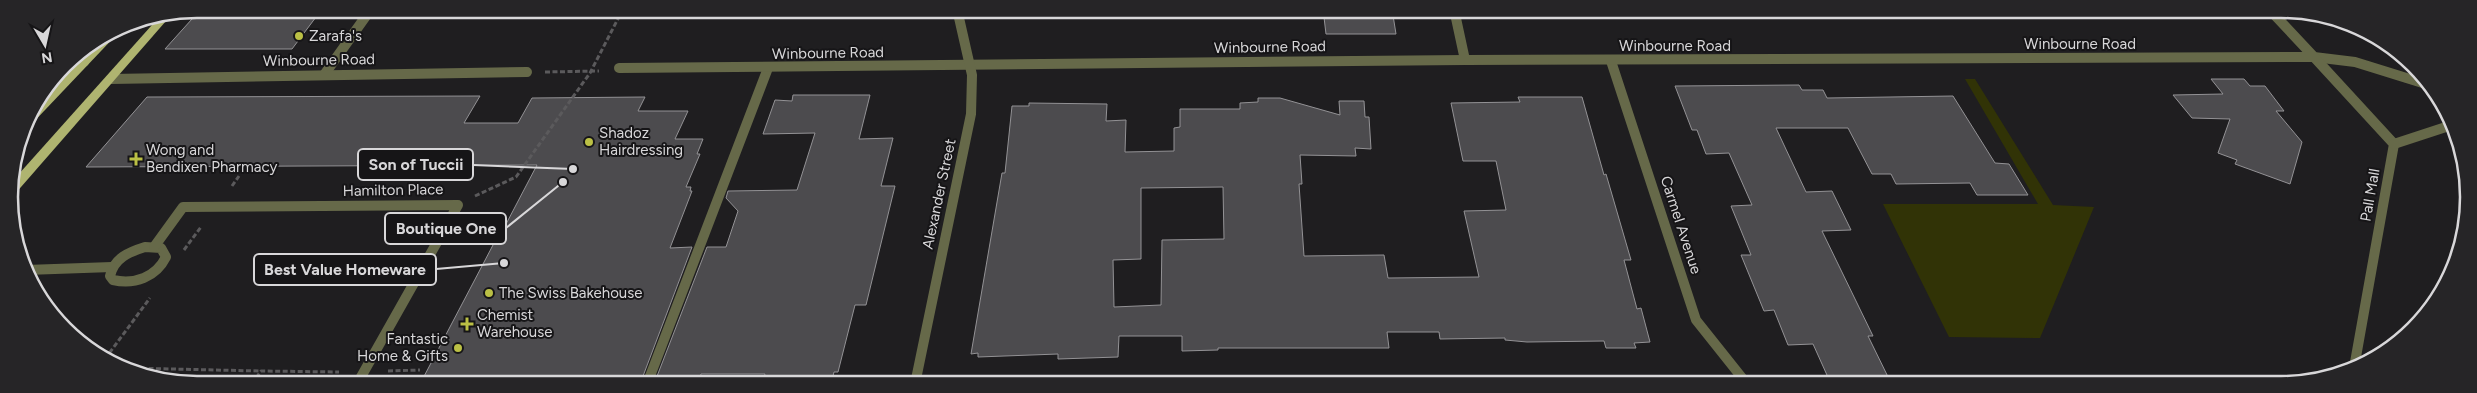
<svg xmlns="http://www.w3.org/2000/svg" width="2477" height="393" font-family="Figtree,sans-serif">
<style>
.green{fill:#313306}
.building{fill:#4c4b4e;stroke:#939295;fill-rule:evenodd}
.lines{fill:none;stroke-linecap:round;stroke-linejoin:round}
.path{stroke:#5b5a5c;stroke-width:3;stroke-dasharray:5 2.5;stroke-linecap:butt}
.service{stroke:#666949;stroke-width:10}
.minor{stroke:#666949;stroke-width:10}
.primary{fill:#afb470;fill-rule:evenodd}
.poi-dot{fill:#bbc045;stroke:#161517;stroke-width:2}
.labels{text-anchor:middle;dominant-baseline:central;stroke-width:4;stroke-linejoin:round;paint-order:stroke}
.poi-label{font-size:15px;fill:#d8d7d9;stroke:#161517;text-anchor:start}
.street-label{font-size:15px;fill:#d8d7d9;stroke:#161517}
.rim{fill:none;stroke:#d8d7d9;stroke-width:2.5}
.leader{fill:none;stroke:#d8d7d9;stroke-width:2}
.callout-dot{fill:#d8d7d9;stroke:#161517;stroke-width:2}
.callout{fill:#161517;stroke:#d8d7d9;stroke-width:2}
.callout-label{font-size:16px;text-anchor:middle;font-weight:bold;fill:#d8d7d9}
</style>
<rect width="100%" height="100%" fill="#1f1e20"/>
<!-- green -->
<path class="green" d="M1965,79H1975L2053,205L2094,207L2040,338L1949,337L1883,204H2038Z"/>
<!-- building -->
<g class="building">
<path d="M201,9H322L292,49H165Z"/>
<path d="M1323,9H1392L1396,34H1326Z"/>
<path d="M2211,79H2244L2250,86H2265L2284,111H2276L2302,142L2290,184L2235,164L2237,160L2218,153L2230,119L2192,118L2173,95L2223,94Z"/>
<path d="M1799,85L1802,90H1823L1827,98L1953,96L1995,163L2009,164L2028,195H1977L1970,183L1896,184L1891,174H1872L1848,128H1776L1806,192L1832,191L1851,230L1822,231L1873,336H1868L1891,383L1831,384L1813,344L1788,345L1774,310L1764,311L1741,255H1751L1731,206L1752,205L1729,153L1706,154L1697,130H1692L1675,86Z"/>
<path d="M793,95H870L859,139L893,138L881,186H895L866,305H855L838,372H834L831,384H762L765,374H701L698,384H654L707,247H726L738,211L726,198L728,191L797,190L815,133L763,134L775,100L792,101Z"/>
<path d="M480,96L464,123H518L532,98L645,97L638,111H688L675,139H703L697,154H700L686,187H691L690,191H692L670,248L692,247L640,384H420L503,226H505L537,165L86,167L147,97Z"/>
<path d="M1518,97H1582L1604,175L1606,174L1631,260H1624L1637,309L1641,308L1650,342L1634,343L1636,348H1606L1604,341L1527,342L1505,340V338L1440,339L1439,332H1387L1389,348H1218V350L1182,351V336H1119L1118,357L1058,359V354L978,357V353L971,354L1002,173H1005L1012,106H1029V103L1107,104L1106,121L1126,120L1125,152L1174,151V128L1180,127V109H1240V103L1258,102V98H1280L1340,115L1339,101H1364L1365,117H1369L1371,149L1355,148L1356,156L1300,155L1302,184H1299L1304,256L1384,255L1388,278L1479,277L1464,211L1506,210L1496,161H1463L1451,103L1520,102ZM1223,187L1224,239L1162,240L1161,305L1114,307L1113,260L1141,259V188Z"/>
</g>
<g class="lines">
<!-- path -->
<g class="path">
<path d="M545,72L599,71"/>
<path d="M232,186L239,176"/>
<path d="M475,196L516,177L590,73L623,9"/>
<path d="M184,250L201,227"/>
<path d="M105,359L150,298"/>
<path d="M126,368L260,371"/>
<path d="M388,371L420,370"/>
<path d="M252,384L261,371L339,372"/>
</g>
<!-- service -->
<g class="service">
<path d="M324,75L371,9"/>
<path d="M145,247L161,248L166,257C156,277 135,285 113,280L110,276C114,258 129,252 145,247Z"/>
<path d="M154,247L183,207L458,205L357,384"/>
<path d="M26,270L112,267"/>
<path d="M647,384L768,68"/>
</g>
<!-- minor -->
<g class="minor">
<path d="M1454,9L1465,60"/>
<path d="M2269,9L2314,57L2355,62L2429,85"/>
<path d="M1611,61L1696,320L1747,384"/>
<path d="M66,62H84"/>
<path d="M619,68L1465,60L2314,57L2394,144L2354,368"/>
<path d="M111,79L527,72"/>
<path d="M2394,144L2452,125"/>
<path d="M915,384L971,114L972,75L957,9"/>
</g>
<!-- primary -->
<g class="primary">
<path d="M173,13L14,195L11,196L9,185L160,16Z"/>
<path d="M120,27L121,29L120,31L26,130L22,131C28,105 96,40 120,27Z"/>
</g>
</g>
<!-- markers -->
<g class="poi-dot">
<circle cx="299" cy="36" r="5"/>
<circle cx="589" cy="142" r="5"/>
<path d="M133.5 151.5h5v5h5v5h-5v5h-5v-5h-5v-5h5z"/>
<circle cx="489" cy="293" r="5"/>
<path d="M464.5 316.5h5v5h5v5h-5v5h-5v-5h-5v-5h5z"/>
<circle cx="458" cy="348" r="5"/>
</g>
<g class="labels">
<!-- poi labels -->
<g class="poi-label">
<text x="309" y="36">Zarafa's</text>
<text x="599" y="133">Shadoz<tspan x="599" dy="17">Hairdressing</tspan></text>
<text x="146" y="150">Wong and<tspan x="146" dy="17">Bendixen Pharmacy</tspan></text>
<text x="499" y="293">The Swiss Bakehouse</text>
<text x="477" y="315">Chemist<tspan x="477" dy="17">Warehouse</tspan></text>
<text x="448" y="339" text-anchor="end">Fantastic<tspan x="448" dy="17">Home &amp; Gifts</tspan></text>
</g>
<!-- street labels -->
<g class="street-label">
<text x="2080" y="44">Winbourne Road</text>
<text x="1675" y="46">Winbourne Road</text>
<text transform="translate(1270 47) rotate(-1)">Winbourne Road</text>
<text transform="translate(828 53) rotate(-1)">Winbourne Road</text>
<text transform="translate(319 60) rotate(-1)">Winbourne Road</text>
<text transform="translate(393 190) rotate(-1)">Hamilton Place</text>
<text transform="translate(939 194) rotate(-78)">Alexander Street</text>
<text transform="translate(2370 195) rotate(-80)">Pall Mall</text>
<text transform="translate(1681 225) rotate(72)">Carmel Avenue</text>
</g>
</g>
<!-- crop -->
<path d="M0 0H2477V393H0ZM197 18H2281A179 179 0 0 1 2460 197V197A179 179 0 0 1 2281 376H197A179 179 0 0 1 18 197V197A179 179 0 0 1 197 18Z" fill="#262527" fill-rule="evenodd"/>
<path class="rim" d="M197 18H2281A179 179 0 0 1 2460 197V197A179 179 0 0 1 2281 376H197A179 179 0 0 1 18 197V197A179 179 0 0 1 197 18Z"/>
<!-- callouts -->
<path class="leader" d="M573 169L473 165M563 182L506 228M504 263L436 269"/>
<g class="callout-dot">
<circle cx="573" cy="169" r="5"/>
<circle cx="563" cy="182" r="5"/>
<circle cx="504" cy="263" r="5"/>
</g>
<g class="callout">
<rect x="358" y="149" width="115" height="31" rx="5"/>
<rect x="385" y="213" width="121" height="31" rx="5"/>
<rect x="254" y="254" width="182" height="31" rx="5"/>
</g>
<g class="callout-label">
<text x="416" y="170">Son of Tuccii</text>
<text x="446" y="234">Boutique One</text>
<text x="345" y="275">Best Value Homeware</text>
</g>
<!-- north arrow -->
<g transform="translate(45 45) rotate(171)" stroke="#161517" stroke-width="4" paint-order="stroke">
<path d="M0-4L9 19L0 12L-9 19Z" fill="#d8d7d9"/>
<text y="-8" font-size="14" font-weight="bold" text-anchor="middle" fill="#d8d7d9">N</text>
</g>
</svg>
